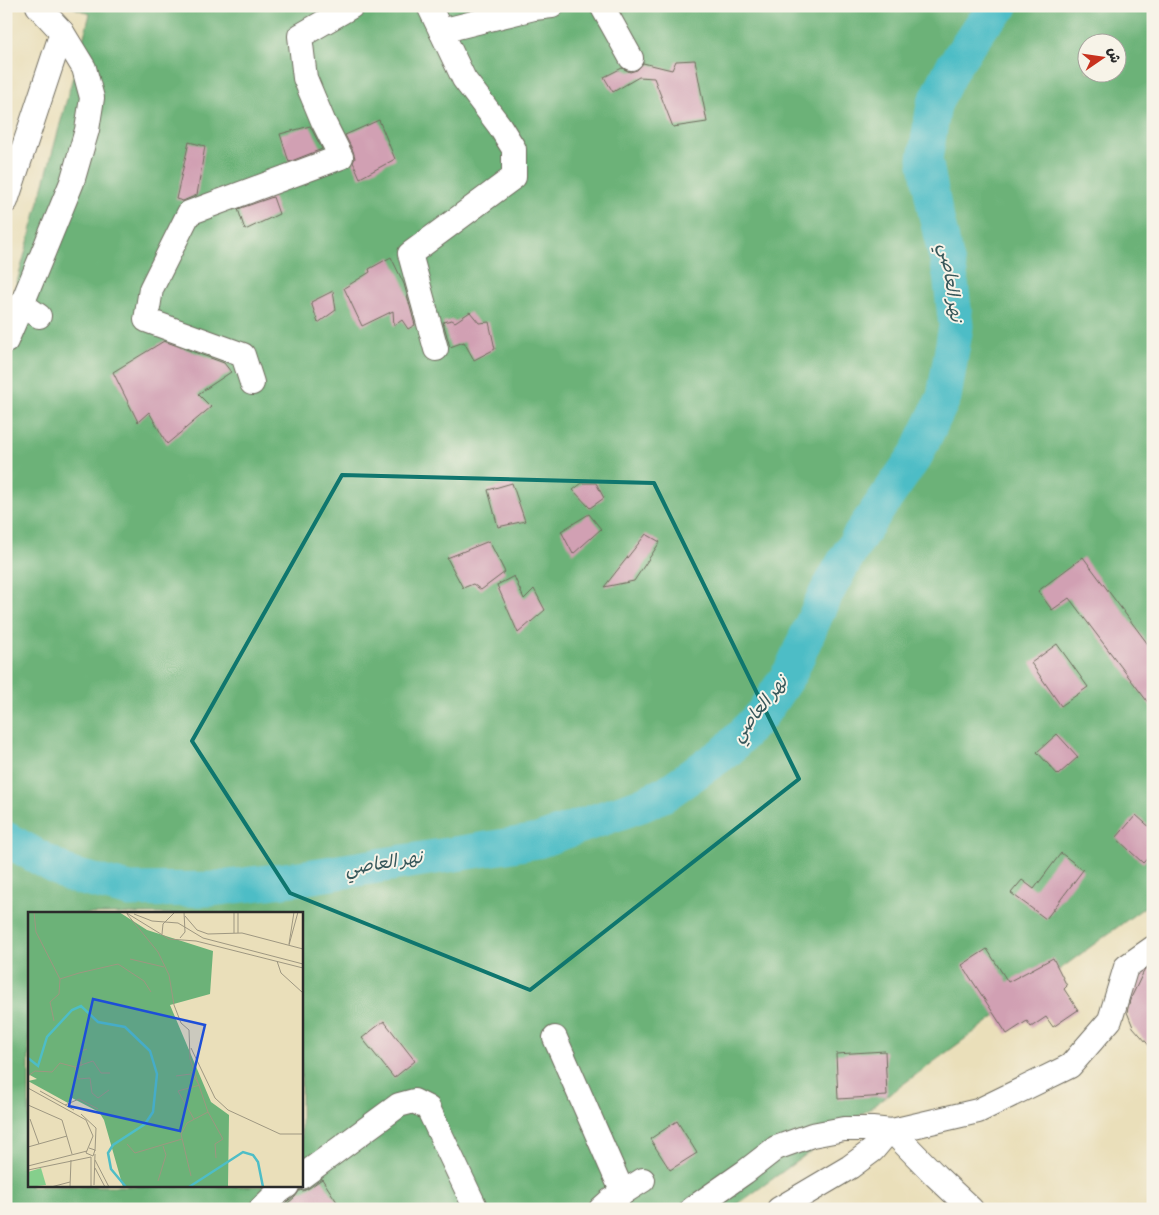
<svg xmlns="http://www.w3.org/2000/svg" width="1159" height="1215" font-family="Dekko,'Playpen Sans Arabic',sans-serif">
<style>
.forest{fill:#6cb278;stroke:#4c6e52;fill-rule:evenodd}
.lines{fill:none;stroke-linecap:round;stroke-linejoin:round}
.river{stroke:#4ebdc6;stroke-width:35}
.building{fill:#d1a0b3}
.minor-casing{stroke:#6e6a5d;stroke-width:26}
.minor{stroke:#fff;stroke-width:24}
.marked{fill:none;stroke:#0f766e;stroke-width:4;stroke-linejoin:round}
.labels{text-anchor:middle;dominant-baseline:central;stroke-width:4;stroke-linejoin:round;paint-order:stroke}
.water-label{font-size:18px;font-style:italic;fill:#36575a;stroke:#f7f3e8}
.inset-river{fill:none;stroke:#4ebdc6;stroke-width:2.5}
.inset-road{fill:none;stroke:#9e9781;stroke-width:1}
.view{fill:#1d4ed8;fill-opacity:0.15;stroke:#1d4ed8;stroke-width:2.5}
.inset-edge{fill:none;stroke:#2b2b2b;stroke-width:2.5}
</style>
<rect width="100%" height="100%" fill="#f7f3e8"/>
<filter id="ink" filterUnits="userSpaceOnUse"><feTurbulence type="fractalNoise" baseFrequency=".02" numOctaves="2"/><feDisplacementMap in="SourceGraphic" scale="10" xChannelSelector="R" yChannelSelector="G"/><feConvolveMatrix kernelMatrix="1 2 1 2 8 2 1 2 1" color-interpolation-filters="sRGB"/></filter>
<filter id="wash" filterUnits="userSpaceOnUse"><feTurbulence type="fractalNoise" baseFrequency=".0096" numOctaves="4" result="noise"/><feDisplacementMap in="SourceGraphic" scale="20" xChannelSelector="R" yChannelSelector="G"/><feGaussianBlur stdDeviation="1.12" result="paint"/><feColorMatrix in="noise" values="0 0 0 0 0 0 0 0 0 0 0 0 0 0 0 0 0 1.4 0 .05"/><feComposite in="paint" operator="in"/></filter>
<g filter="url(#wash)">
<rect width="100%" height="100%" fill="#eadfba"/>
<!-- forest -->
<path class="forest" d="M70,6H1153V901L887,1096L731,1209H6V323L90,14ZM1086,42H1116V72H1086ZM29,914H301V1186H29Z"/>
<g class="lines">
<!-- river -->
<path class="river" d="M6,839L70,875L130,890L212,889L300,878L538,841L641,805L665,794L728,750L762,714L791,671L823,599L845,560L864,529L916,455L944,397L956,326L950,274L935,211L925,159L934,105L952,68L981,26L1001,6"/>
</g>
<g id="blocks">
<!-- building -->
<g class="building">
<path d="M695,60L707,122L673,127L654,78L639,77L613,92L604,77L622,68L630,72L637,70L643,63L672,70L676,61Z"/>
<path d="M379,120L395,159L360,178L353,162L355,158L353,151L345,135Z"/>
<path d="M310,126L322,149L289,162L280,134Z"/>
<path d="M189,142L205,146L197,195L183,201L176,199Z"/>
<path d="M273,197L279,214L245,230L238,209Z"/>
<path d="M391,257L404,284L415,325L408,329L402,320L394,326L393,311L362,326L344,288L370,272L369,269Z"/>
<path d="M333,291L336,310L318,323L311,302Z"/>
<path d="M470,312L479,323L489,322L495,349L474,360L464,342L450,347L443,322L452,320L455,322Z"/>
<path d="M164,341L224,363L231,372L198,394L211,407L167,444L149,412L138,422L113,372Z"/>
<path d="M512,483L525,521L498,527L488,490Z"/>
<path d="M582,483H596L604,498L590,508L573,490Z"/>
<path d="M589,514L601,529L573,554L561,531Z"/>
<path d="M646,534L660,542L634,581L604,587Z"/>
<path d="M489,541L505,572L481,590L473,584L463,588L447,558Z"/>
<path d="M1083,557L1153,651V709L1069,598L1052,610L1038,591Z"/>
<path d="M514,576L524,599L534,589L545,610L518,633L497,585Z"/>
<path d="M1057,644L1088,687L1061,706L1031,663Z"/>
<path d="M1057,734L1078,757L1058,775L1037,752Z"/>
<path d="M1136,815L1153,830V852L1143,863L1116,838Z"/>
<path d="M1061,853L1083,870L1046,919L1011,893L1022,880L1034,889Z"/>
<path d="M987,949L1008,982L1053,958L1067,986L1064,989L1078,1010L1053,1027L1046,1017L1031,1027L1027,1021L1007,1034L962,965Z"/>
<path d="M1153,965V1050L1133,1027L1127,1012L1130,1000L1144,971Z"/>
<path d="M384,1021L415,1061L394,1078L362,1038Z"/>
<path d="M885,1051L887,1096L838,1099L836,1054Z"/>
<path d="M677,1121L697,1153L670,1170L650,1139Z"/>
<path d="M322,1179L337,1202L327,1209H281L295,1197L300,1190L303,1191L309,1188Z"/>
</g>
</g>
</g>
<g filter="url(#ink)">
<use href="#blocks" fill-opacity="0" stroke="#6e6a5d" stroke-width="1"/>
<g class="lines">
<!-- minor casing -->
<g class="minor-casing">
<g id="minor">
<path d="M38,6L62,32L84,68L92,98L87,130L72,182L22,304L39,316"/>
<path d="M429,6L464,79L499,125L514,149V177L410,254L436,349"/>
<path d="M602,6L631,58"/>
<path d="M441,31L534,8L552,6"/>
<path d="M6,201L62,32"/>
<path d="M6,341L22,304"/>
<path d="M252,383L243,355L146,320L151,289L189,213L341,157L323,121L305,78L300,36L352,6"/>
<path d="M555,1038L623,1193"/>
<path d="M892,1131L936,1176L971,1209"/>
<path d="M301,1177L399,1105L414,1101L428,1108L476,1209"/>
<path d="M261,1209L277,1193L287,1186"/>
<path d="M601,1209L611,1200L643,1180"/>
<path d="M692,1209L745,1172L776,1148L812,1135L844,1129H872L892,1131L978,1111L1070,1066L1110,1020L1126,967L1153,948"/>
<path d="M779,1209L850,1167L873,1150L889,1131"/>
</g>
</g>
<!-- minor -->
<use href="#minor" class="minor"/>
</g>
</g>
<!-- marked area -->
<path class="marked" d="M342,475L654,483L799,779L530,990L290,893L192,741Z"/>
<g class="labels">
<!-- water labels -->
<g class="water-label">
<text transform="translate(949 283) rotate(82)">نهر العاصي</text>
<text transform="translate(761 710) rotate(-51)">نهر العاصي</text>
<text transform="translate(384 865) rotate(-9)">نهر العاصي</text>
</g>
</g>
<!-- overview -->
<g transform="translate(28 912)">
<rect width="275" height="275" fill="#eadfba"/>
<path d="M13,256L18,273L0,275V260Z" fill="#85cf8c"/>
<path d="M0,0H91L119,18L185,39L182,82L142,93L183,190L201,203L200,275H95L76,208L71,200L44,186L40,191L0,169L9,167L0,162Z" fill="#6cb278"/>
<path class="inset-river" d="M0,146L10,154L19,125L44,98L53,94L70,110L97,115L122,139L129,162L125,200L117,212L85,233L80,241L83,257L98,275M161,275L215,240L225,243L230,250L235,275"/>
<path class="inset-road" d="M6,0L8,20L32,67M97,0L141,27L168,29L275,56M206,0V21M210,0V21M99,2L130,40L141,63L146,93L153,111L161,118L162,147L180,200L195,227L187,232L188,246M106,2L124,9L150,11L175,26L275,52M157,4L169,18L180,22L214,21L275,37M134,22L135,12L147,0M152,26L157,20L156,0M261,32L266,0M261,33L270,0M102,47L136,55M249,49L253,61L275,81M26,109L22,90L31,82L32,67L51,61L90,52L116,69L123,80M163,136L187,186L200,198L252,222H275M53,154V139L59,137M47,155L65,149L73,161H82M163,159L171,173M0,164L7,159L24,160L32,151L47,155L50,167L62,166L64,181L70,186L81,178M148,164L163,162M0,176L58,208L65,224L58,241L65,244L67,238L61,236M12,179L46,198M0,193L34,208L44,242M37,193L51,187L70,197M53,202L68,216L67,239M2,207L11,232M166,207L150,179L172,173M99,232L107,241L154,227M0,235L39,224M67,248L81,275M0,254L59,239M67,256L77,275M0,258L63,245V275M163,264L153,222L159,211L180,200M130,269L138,243L135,234M66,273L67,242M23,275L42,270M42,275L43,248"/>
<path class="view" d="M65,87L177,113L152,219L41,194Z"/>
<rect width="275" height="275" class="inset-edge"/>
</g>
<!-- margin -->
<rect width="1159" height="1215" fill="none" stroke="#f7f3e8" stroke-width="25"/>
<!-- north arrow -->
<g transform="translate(1102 58) rotate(77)"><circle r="24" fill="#f7f3e8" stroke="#a5a39c"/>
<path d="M0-4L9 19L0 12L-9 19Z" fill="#c8321e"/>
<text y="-8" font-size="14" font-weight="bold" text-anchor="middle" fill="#2b2b2b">ش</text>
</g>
</svg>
